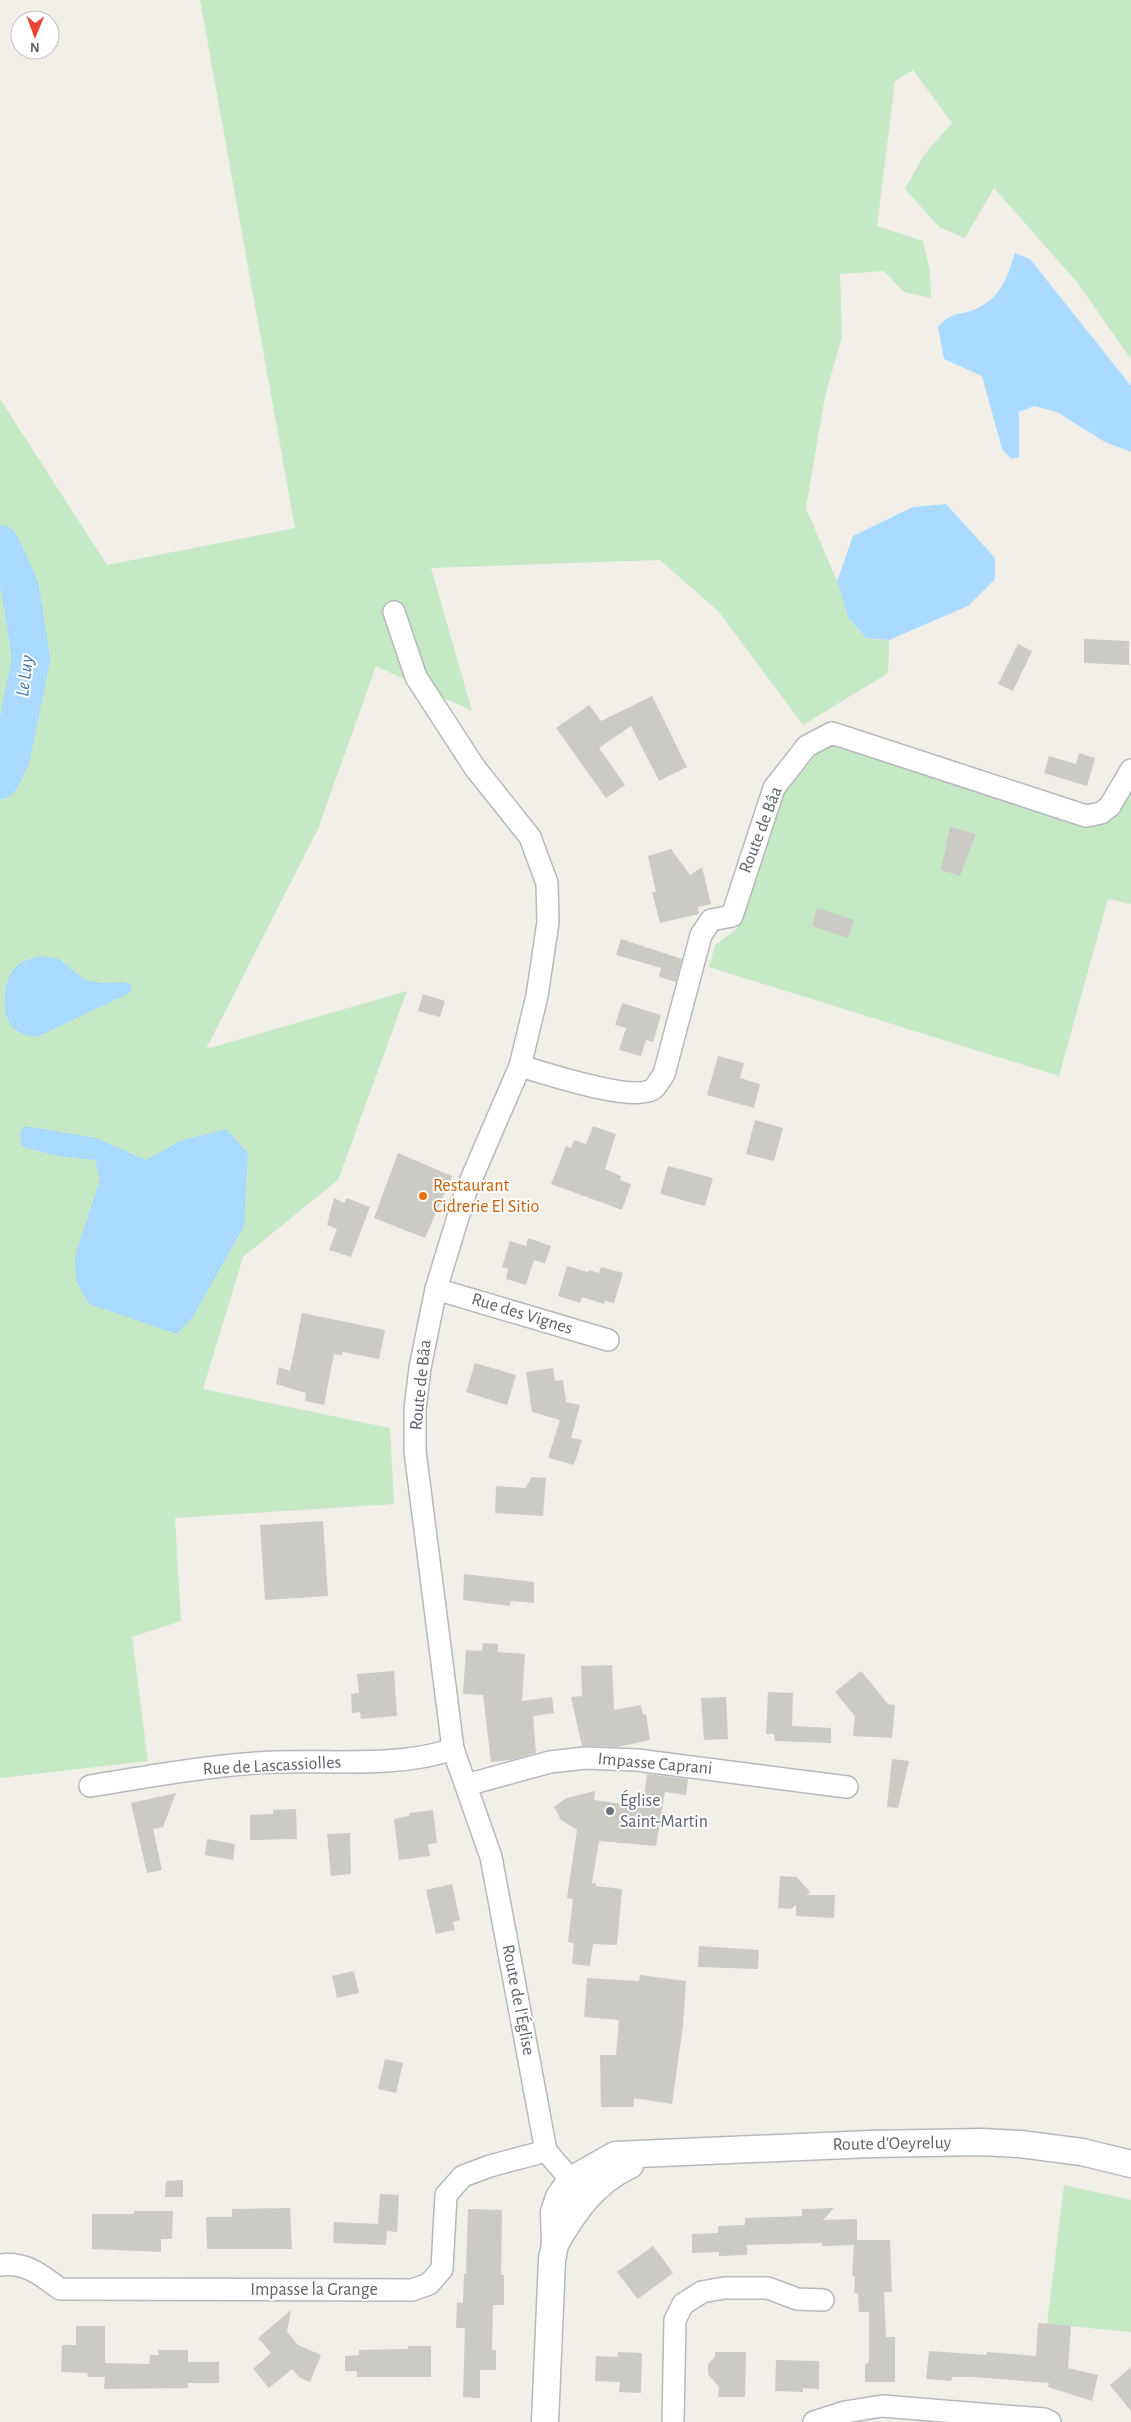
<svg xmlns="http://www.w3.org/2000/svg" width="1131" height="2422" font-family="'Alegreya Sans',sans-serif">
<style>
.green{fill:#c5e8c5}
.water{fill:#aadaff}
.lines{fill:none;stroke-linecap:round;stroke-linejoin:round}
.river{stroke:#aadaff;stroke-width:38}
.building{fill:#cccac5}
.minor-casing{stroke:#b5b8bc;stroke-width:24}
.tertiary-casing{stroke:#b5b8bc;stroke-width:29}
.minor{stroke:#fff;stroke-width:21}
.tertiary{stroke:#fff;stroke-width:26}
.food-dot{fill:#e8710a;stroke:#fff;stroke-width:2}
.worship-dot{fill:#6b7280;stroke:#fff;stroke-width:2}
.labels{text-anchor:middle;dominant-baseline:central;stroke-width:4;stroke-linejoin:round;paint-order:stroke}
.street-label{font-size:18px;fill:#5f6368;stroke:#fff}
.food-label{font-size:18px;fill:#c56008;stroke:#fff;text-anchor:start}
.worship-label{font-size:18px;fill:#5b616d;stroke:#fff;text-anchor:start}
.water-label{font-size:19px;font-style:italic;fill:#4174aa;stroke:#fff}
</style>
<rect width="100%" height="100%" fill="#f1efe8"/>
<!-- green -->
<g class="green">
<path d="M200,0H1131V359L1076,281L994,188L965,238L939,227L905,189L924,155L952,123L913,70L895,81L877,226L923,241L930,271L931,298L904,292L884,271L840,274L842,337L825,396L806,508L837,581L848,617L866,638L889,640L888,673L803,725L719,612L660,560L431,568L472,711L376,666L318,829L206,1049L407,991L338,1180L243,1257L203,1389L390,1428L394,1504L175,1518L181,1621L132,1637L148,1761L0,1778V399L107,565L295,528Z"/>
<path d="M825,744L1094,825L1113,815L1131,786V904L1108,899L1059,1076L709,967L715,945L737,929L780,799Z"/>
<path d="M1064,2185L1131,2200V2332L1047,2324Z"/>
</g>
<!-- water -->
<g class="water">
<path d="M1015,253L1030,259L1131,386V452L1105,442L1057,412L1034,406L1019,412V457L1011,459L1002,449L982,376L944,359L938,327C955,309 957,317 976,309C1002,297 1007,277 1015,253Z"/>
<path d="M946,504L995,558V579L968,606L889,640L866,638L848,617L837,581L853,536L913,507Z"/>
<path d="M41,956L59,959L85,980L103,983L124,982L132,985L130,993L37,1037C2,1035 0,1004 9,976C12,972 15,966 19,964C25,960 34,958 41,956Z"/>
<path d="M25,1126L96,1138L146,1160L180,1141L226,1129L248,1153L244,1226L193,1317L177,1334L89,1304L76,1281L75,1256L100,1179L95,1160L58,1156L22,1147L20,1133Z"/>
</g>
<g class="lines">
<!-- river -->
<path class="river" d="M0,544L20,587L31,659L11,758L0,780"/>
</g>
<!-- building -->
<g class="building">
<path d="M1084,639L1129,641V665L1084,663Z"/>
<path d="M1018,644L1032,651L1013,691L998,684Z"/>
<path d="M652,696L687,767L659,781L631,726L599,748L625,785L606,798L556,728L589,705L601,721Z"/>
<path d="M1079,753L1095,758L1087,786L1044,773L1049,756L1076,764Z"/>
<path d="M950,827L976,834L960,876L941,870Z"/>
<path d="M671,849L690,875L702,867L711,904L698,907L699,914L660,923L652,892H656L648,856Z"/>
<path d="M817,908L854,920L848,938L812,926Z"/>
<path d="M621,939L682,959L676,982L659,977L661,968L616,955Z"/>
<path d="M423,994L445,1001L440,1017L418,1011Z"/>
<path d="M622,1003L661,1015L653,1042L646,1040L641,1056L619,1050L626,1028L615,1025Z"/>
<path d="M718,1056L744,1063L740,1078L760,1084L754,1108L707,1095Z"/>
<path d="M755,1120L783,1128L774,1161L746,1154Z"/>
<path d="M593,1126L616,1134L605,1169L621,1176L620,1180L631,1184L622,1210L551,1184L566,1146L571,1148L574,1140L586,1144Z"/>
<path d="M398,1153L452,1176L425,1238L374,1218Z"/>
<path d="M668,1166L713,1178L705,1206L660,1194Z"/>
<path d="M334,1198L344,1203L347,1198L370,1207L351,1257L329,1250L337,1229L327,1225Z"/>
<path d="M528,1238L551,1246L545,1263L534,1260L526,1285L506,1279L508,1269L502,1267L510,1241L526,1246Z"/>
<path d="M567,1266L588,1272L589,1270L599,1273L601,1267L623,1273L614,1303L605,1301L604,1304L582,1297L580,1303L558,1296Z"/>
<path d="M302,1313L385,1330L379,1359L343,1352L342,1355L334,1354L324,1405L305,1401L306,1393L276,1384L279,1367L290,1371Z"/>
<path d="M475,1363L516,1375L507,1405L466,1392Z"/>
<path d="M553,1368L555,1381L563,1380L566,1402L580,1405L571,1438L582,1440L574,1465L548,1458L560,1420L532,1412L526,1372Z"/>
<path d="M532,1477L546,1478L543,1516L495,1513L496,1486L525,1488Z"/>
<path d="M323,1521L328,1596L265,1600L260,1525Z"/>
<path d="M464,1574L534,1582V1603L511,1601L510,1606L463,1600Z"/>
<path d="M483,1643L498,1644V1652L525,1654L522,1701L552,1697L554,1713L533,1716L536,1753L511,1760L491,1762L483,1695L463,1694L466,1650L482,1651Z"/>
<path d="M612,1665L614,1710L641,1705L643,1715L646,1714L650,1740L618,1747L582,1746L571,1697L582,1696L581,1666Z"/>
<path d="M394,1671L397,1716L361,1719L360,1712L352,1713L351,1694L359,1693L357,1674Z"/>
<path d="M861,1671L888,1704L895,1705L892,1738L853,1736L855,1716L835,1692Z"/>
<path d="M768,1692L793,1693L792,1726L831,1728V1743L775,1741L774,1734H766Z"/>
<path d="M726,1697L728,1739L704,1740L701,1698Z"/>
<path d="M892,1759L909,1761L898,1808L887,1807Z"/>
<path d="M647,1774L688,1779L686,1795L665,1792L656,1846L599,1841L592,1883H596V1886L622,1889L617,1945L593,1944L590,1966L572,1964L574,1943L568,1942L573,1899L567,1898L577,1830L561,1820L554,1807L566,1798L595,1791L594,1800L643,1807Z"/>
<path d="M176,1793L163,1827L153,1829L162,1870L147,1873L131,1803Z"/>
<path d="M296,1809L297,1839L250,1840V1815L273,1814V1810Z"/>
<path d="M433,1810L437,1843L428,1844L430,1856L399,1860L394,1819L409,1816V1813Z"/>
<path d="M350,1833L351,1874L331,1876L327,1834Z"/>
<path d="M207,1839L235,1844L233,1860L205,1855Z"/>
<path d="M780,1876L797,1877L810,1892L807,1895H835L834,1918L796,1916V1905L791,1909L778,1908Z"/>
<path d="M452,1884L460,1920L453,1922L455,1930L436,1934L426,1890Z"/>
<path d="M699,1946L759,1950L758,1969L698,1967Z"/>
<path d="M354,1971L359,1993L337,1998L332,1976Z"/>
<path d="M640,1975L686,1981L683,2026L672,2104L634,2098V2107H601L600,2055H616L619,2020L584,2017L587,1978L639,1981Z"/>
<path d="M385,2059L403,2063L396,2093L378,2089Z"/>
<path d="M183,2180V2197H165L166,2181Z"/>
<path d="M380,2194L399,2195L397,2232L387,2231L386,2245L333,2243L334,2222L378,2224Z"/>
<path d="M290,2208L292,2249H207L206,2217H232V2209Z"/>
<path d="M834,2208L823,2220L857,2219V2240H890L892,2292H884L886,2337H895V2382H865V2365L869,2362V2312H859L858,2294L854,2293L855,2276H852L854,2245L822,2246V2243L747,2245V2255L719,2256V2252L692,2253V2234L718,2233V2226L745,2225V2218L802,2216V2209Z"/>
<path d="M468,2209L502,2210L501,2275H504V2305H493L492,2350H496V2370H480V2398L463,2397L465,2328H456L457,2302L463,2303L464,2273L466,2274Z"/>
<path d="M134,2211H173L172,2239H161V2252L92,2249V2214H134Z"/>
<path d="M653,2246L673,2273L638,2299L617,2272Z"/>
<path d="M291,2310L287,2332L298,2345L321,2355L310,2382L300,2378L292,2369L269,2388L253,2369L271,2353L258,2338Z"/>
<path d="M1038,2323L1071,2326L1068,2368L1098,2375L1092,2401L1048,2387L1049,2383L972,2377H952L951,2381L926,2379L929,2351L987,2355V2352L1036,2356Z"/>
<path d="M76,2326H105V2363L149,2364L150,2355H159L158,2350H188V2362H219V2383H188V2388L104,2389L105,2377H88L87,2373L61,2372L62,2345H76Z"/>
<path d="M408,2346H431V2377H357V2371H345V2356L359,2355V2350L408,2349Z"/>
<path d="M618,2352L642,2353L641,2393L619,2392L620,2382L595,2381L596,2356L618,2357Z"/>
<path d="M715,2352H746L745,2397H718L719,2387L708,2374V2364L715,2357Z"/>
<path d="M776,2360L819,2361V2389L803,2388V2392L775,2391Z"/>
<path d="M1131,2367V2411L1110,2385Z"/>
</g>
<g class="lines">
<!-- minor casing -->
<g class="minor-casing">
<g id="minor">
<path d="M394,612L416,677L475,768L530,837L547,883L548,922L537,996L520,1066L466,1191L436,1289L420,1368L415,1409V1451L453,1749L491,1857L546,2151L571,2180"/>
<path d="M520,1066C545,1073 633,1103 653,1089C657,1086 661,1078 664,1074L701,935L711,920L732,916L774,788L807,746L832,733L1086,816L1101,813L1110,806L1131,770"/>
<path d="M436,1289L608,1340"/>
<path d="M466,1785L550,1762L585,1758L637,1760L847,1787"/>
<path d="M90,1786C145,1777 201,1767 256,1763C319,1758 393,1770 453,1749"/>
<path d="M0,2265C26,2262 40,2274 60,2289L412,2290L429,2284L442,2269L446,2195L463,2176L490,2166L546,2151"/>
<path d="M673,2422L675,2320L683,2304L702,2292L724,2288H768L797,2299L823,2300"/>
<path d="M814,2422L845,2412L882,2406L1044,2419L1050,2422"/>
</g>
</g>
<!-- tertiary casing -->
<g class="tertiary-casing">
<g id="tertiary">
<path d="M555,2244C574,2211 594,2182 630,2165"/>
<path d="M545,2422L552,2260L555,2244L554,2212L559,2197L571,2180L615,2155L870,2144L982,2142L1020,2144L1082,2152L1131,2164"/>
</g>
</g>
<!-- minor -->
<use href="#minor" class="minor"/>
<!-- tertiary -->
<use href="#tertiary" class="tertiary"/>
</g>
<!-- markers -->
<circle class="food-dot" cx="423" cy="1196" r="5"/>
<circle class="worship-dot" cx="610" cy="1811" r="5"/>
<g class="labels">
<!-- street labels -->
<g class="street-label">
<text transform="translate(761 830) rotate(-69)">Route de Bâa</text>
<text transform="translate(522 1314) rotate(17)">Rue des Vignes</text>
<text transform="translate(421 1385) rotate(-84)">Route de Bâa</text>
<text transform="translate(655 1764) rotate(5)">Impasse Caprani</text>
<text transform="translate(272 1766) rotate(-3)">Rue de Lascassiolles</text>
<text transform="translate(518 2000) rotate(79)">Route de l'Église</text>
<text transform="translate(892 2144) rotate(-1)">Route d'Oeyreluy</text>
<text x="314" y="2290">Impasse la Grange</text>
</g>
<!-- food labels -->
<g class="food-label">
<text x="433" y="1186">Restaurant<tspan x="433" dy="21">Cidrerie El Sitio</tspan></text>
</g>
<!-- worship labels -->
<g class="worship-label">
<text x="620" y="1801">Église<tspan x="620" dy="21">Saint-Martin</tspan></text>
</g>
<!-- water labels -->
<g class="water-label">
<text transform="translate(25 676) rotate(-83)">Le Luy</text>
</g>
</g>
<!-- north arrow -->
<g transform="translate(35 35) rotate(181)"><circle r="24" fill="#ffffff" stroke="#bfc1c3"/>
<path d="M0-4L9 19L0 12L-9 19Z" fill="#ea4335"/>
<text y="-8" font-size="14" font-weight="bold" text-anchor="middle" fill="#5f6368">N</text>
</g>
</svg>
